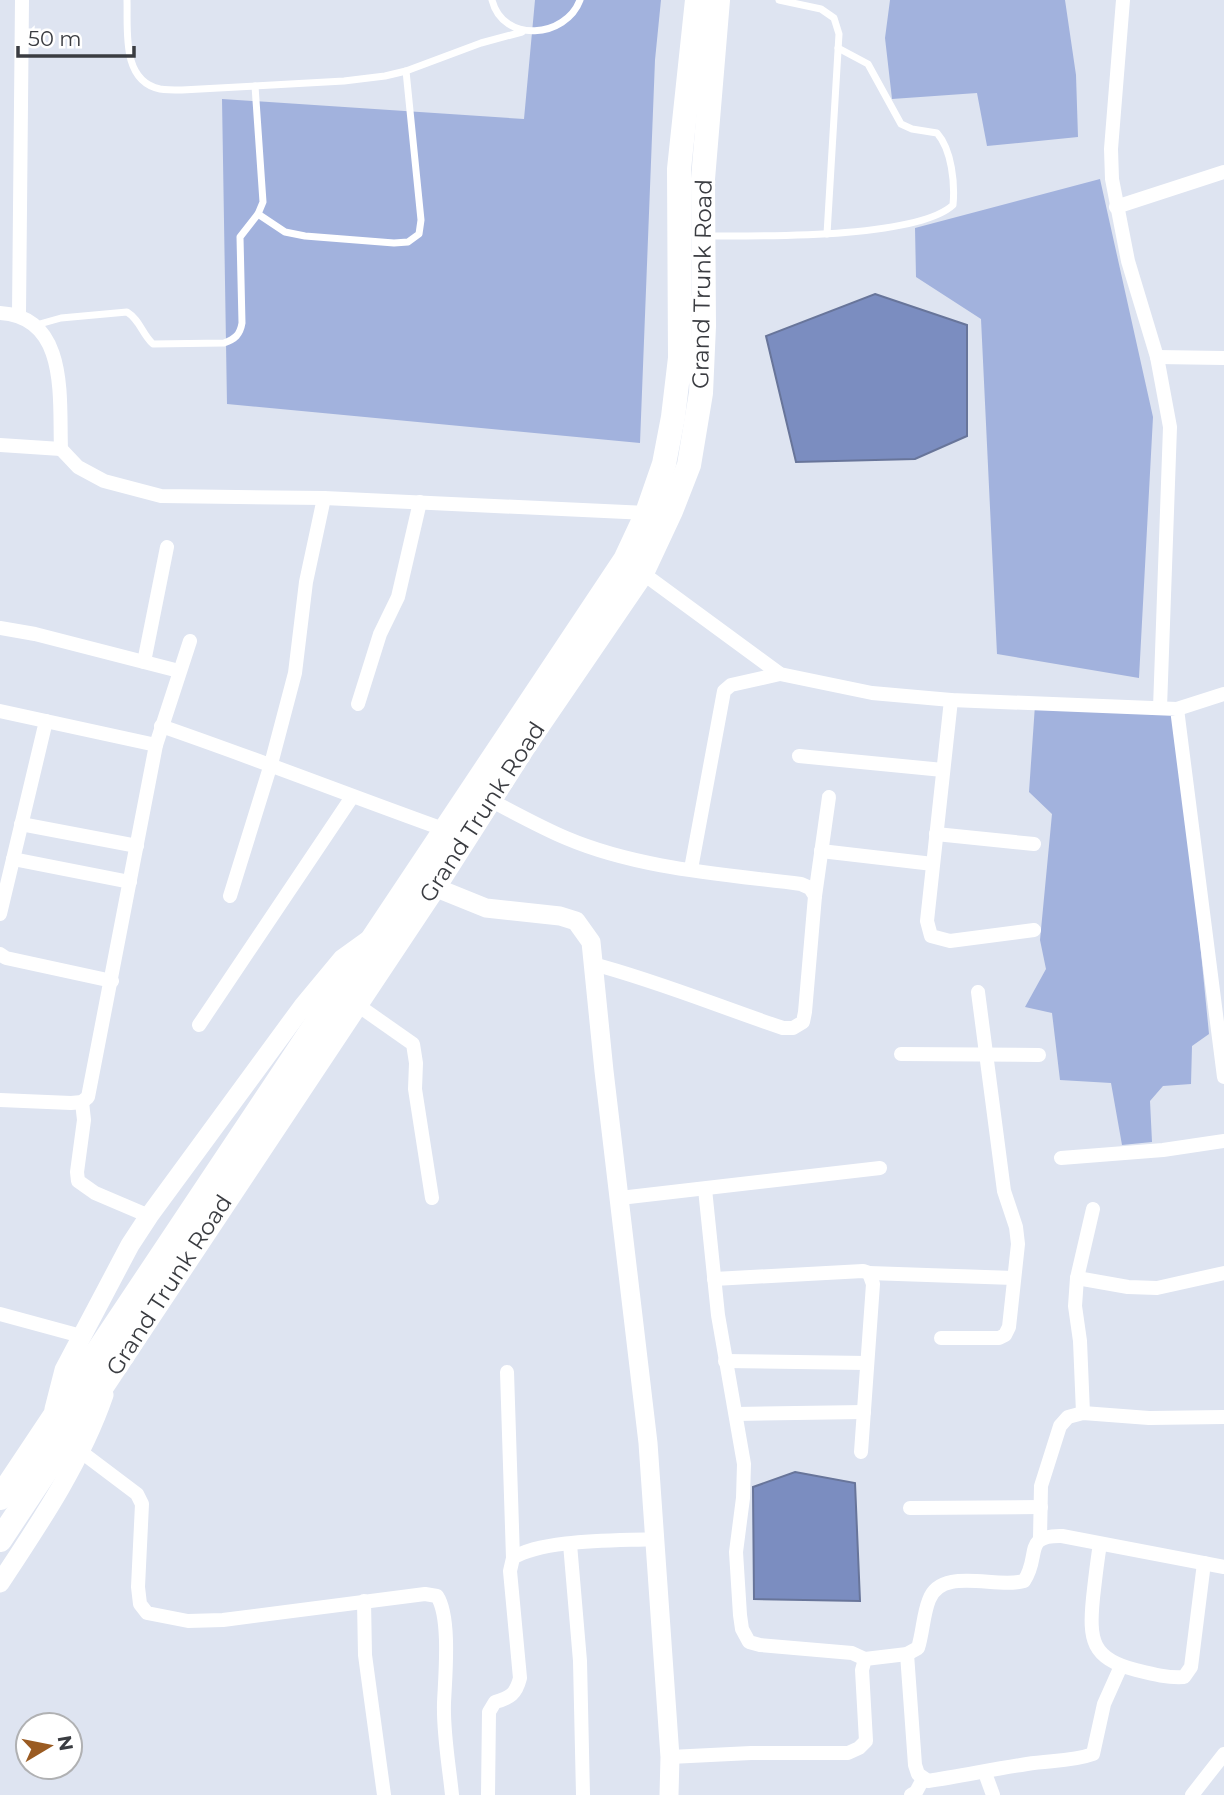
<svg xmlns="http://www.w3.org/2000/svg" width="1224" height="1795" font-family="Montserrat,sans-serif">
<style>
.green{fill:#a2b2dd}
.water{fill:#7b8dc0;stroke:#68759a;stroke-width:2}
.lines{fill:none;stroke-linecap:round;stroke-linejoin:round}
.lane{stroke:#fff;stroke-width:7}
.street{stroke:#fff;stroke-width:14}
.secondary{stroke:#fff;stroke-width:19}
.highway{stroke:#fff;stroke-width:24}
.labels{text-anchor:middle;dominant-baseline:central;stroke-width:7;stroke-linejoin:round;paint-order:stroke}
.street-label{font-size:23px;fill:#3a3c41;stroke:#fff}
</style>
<rect width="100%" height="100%" fill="#dee4f1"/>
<!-- green -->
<g class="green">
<path d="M535,0H661L655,60L640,443L227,404L222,99L524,119Z"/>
<path d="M890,0H1065L1076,75L1078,137L987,146L977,93L892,99L885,38Z"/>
<path d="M1100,179L1153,417L1139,678L997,654L981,319L916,277L915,228Z"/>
<path d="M1035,705L1177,709L1209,1034L1192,1046L1191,1084L1163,1086L1150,1101L1152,1142L1122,1145L1111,1083L1060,1080L1052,1013L1025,1007L1046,969L1040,940L1052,814L1029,792Z"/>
</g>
<!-- water -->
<g class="water">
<path d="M875,294L967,325V436L915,459L796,462L766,336Z"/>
<path d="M795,1472L855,1483L860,1601L754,1599L753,1487Z"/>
</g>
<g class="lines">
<!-- lane -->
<g class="lane">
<path d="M127,0C128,30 121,81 160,89C167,90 175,90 182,90L344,81L385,76L406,71L481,43L522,32"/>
<path d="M492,0C503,44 566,38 580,0"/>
<path d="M779,0L821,9L834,18L839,34L827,234"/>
<path d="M258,214L285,232L305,236L394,243L408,242L419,234L421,220L406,71"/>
<path d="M706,236C758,236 916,239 953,205C955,184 952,150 937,133L912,129L901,124L868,64L838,48"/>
<path d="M36,325L61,318L127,312C140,320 142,334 153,344L224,343C235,339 240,335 242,323L240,237L258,214L263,202L255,86"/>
</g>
<!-- street -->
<g class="street">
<path d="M1123,0L1111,149L1112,179L1128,261L1157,357L1170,427L1160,708"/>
<path d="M1116,207L1224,172"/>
<path d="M0,313C69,317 59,399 61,449L78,467L104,481L161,496L324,498L647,513"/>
<path d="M19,314L22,0"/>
<path d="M1157,357L1224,358"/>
<path d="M0,445L61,449"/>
<path d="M637,569L780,674L872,693L951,700L1177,709L1224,1077"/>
<path d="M0,628L35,634L179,671"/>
<path d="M144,662L167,547"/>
<path d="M951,700L927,921L931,936L950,941L1034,930"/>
<path d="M358,704L380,634L398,597L420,502"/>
<path d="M1177,709L1224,694"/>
<path d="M0,711L156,745"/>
<path d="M161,726C257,759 351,796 446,830"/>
<path d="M799,756L943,770"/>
<path d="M490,800C515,813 540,827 566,838C639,869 723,874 801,884L810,888L815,896L805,1012L803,1022L793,1028H783C720,1007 658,981 593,964"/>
<path d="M21,824L137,846"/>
<path d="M936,834L1034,844"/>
<path d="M821,851L933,864"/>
<path d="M13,859L130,882"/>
<path d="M691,869L724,691L731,685L780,674"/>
<path d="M230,896L271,764L295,673L306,582L324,498"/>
<path d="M815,896L829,797"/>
<path d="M0,914L46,721"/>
<path d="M0,954L6,958L112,981"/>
<path d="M356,1004L413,1044L416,1063L415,1089L432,1198"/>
<path d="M199,1025L352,797"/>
<path d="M901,1054L1039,1055"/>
<path d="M0,1100L71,1103L82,1102L88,1097L156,745L190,641"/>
<path d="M82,1102L84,1120L77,1172L78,1181L95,1193L149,1216"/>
<path d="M1061,1158L1163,1150L1224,1141"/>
<path d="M705,1189L718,1315L744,1464L743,1498L736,1552L740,1615L742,1629L749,1642L760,1645L852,1653L865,1659"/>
<path d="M620,1198L880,1168"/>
<path d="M869,1273L1014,1278"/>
<path d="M1077,1278L1128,1287L1157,1288L1224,1273"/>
<path d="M714,1279L863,1271L869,1273L873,1284L861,1452"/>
<path d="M0,1314L81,1336"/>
<path d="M941,1338H999L1005,1335L1009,1327L1018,1244L1016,1227L1004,1191L978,992"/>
<path d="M725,1361L867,1363"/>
<path d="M507,1372L513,1558"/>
<path d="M1083,1413L1080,1341L1075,1306L1077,1278L1093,1209"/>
<path d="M736,1414L864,1412"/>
<path d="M80,1451L137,1494L142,1504L138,1587L140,1604L147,1613L188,1621L223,1620L425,1594L437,1596C451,1617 445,1678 444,1703C443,1733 449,1765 452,1795"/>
<path d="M910,1508L1041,1507"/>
<path d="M1040,1538L1041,1486L1060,1426L1068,1417L1083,1413L1149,1418L1224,1417"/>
<path d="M570,1544L580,1661L583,1795"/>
<path d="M1100,1544C1097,1562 1095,1580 1093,1598C1089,1639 1091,1659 1136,1670C1152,1674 1167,1678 1184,1677L1191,1667L1204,1563"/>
<path d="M364,1601L365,1655L384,1795"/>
<path d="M907,1654L915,1765L918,1774L928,1781C961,1776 994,1769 1027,1764C1050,1760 1071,1762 1093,1754L1104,1704L1121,1666"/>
<path d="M670,1757L751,1753H848L859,1748L866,1741L862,1670L865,1659L907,1654L918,1648C923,1632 923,1615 929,1600C941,1566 996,1589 1024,1581C1041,1556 1022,1535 1062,1536L1224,1567"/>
<path d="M985,1773L993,1795"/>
<path d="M488,1795L489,1712L495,1702C510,1698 516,1694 520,1678L510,1571L513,1558C542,1539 618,1541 655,1539"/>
<path d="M911,1795L916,1792L923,1779"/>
<path d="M1192,1795L1224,1754"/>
</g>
<!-- secondary -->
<g class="secondary">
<path d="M434,887L486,908L560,916L576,921L591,942L604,1071L648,1443L670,1757L669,1795"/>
<path d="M54,1409L64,1370L130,1245L149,1216L303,1006L342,959L367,941"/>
<path d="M0,1583C39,1524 81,1462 104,1395"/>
</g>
<!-- highway -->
<g class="highway">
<path d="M0,1498L625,560L647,513L664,464L673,417L680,358L679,169L697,0"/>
<path d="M0,1540L434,887L526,743L642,573L671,511L689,465L701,393L704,326L703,179L718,0"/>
</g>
</g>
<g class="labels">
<!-- street labels -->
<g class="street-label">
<text transform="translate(702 284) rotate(-89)">Grand Trunk Road</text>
<text transform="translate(482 812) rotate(-57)">Grand Trunk Road</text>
<text transform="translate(169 1285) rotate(-57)">Grand Trunk Road</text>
</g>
</g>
<!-- north arrow -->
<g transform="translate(49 1746) rotate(80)"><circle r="33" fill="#ffffff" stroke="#b0b1b3" stroke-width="2"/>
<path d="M0-5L12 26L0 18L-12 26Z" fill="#9a5b22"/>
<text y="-10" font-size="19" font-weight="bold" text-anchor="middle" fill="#3a3c41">N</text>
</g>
<!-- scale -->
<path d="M18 46v10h116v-10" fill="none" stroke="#3a3c41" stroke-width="3.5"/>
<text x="28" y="46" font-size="21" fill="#3a3c41" stroke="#ffffff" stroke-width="5" paint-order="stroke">50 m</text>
</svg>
